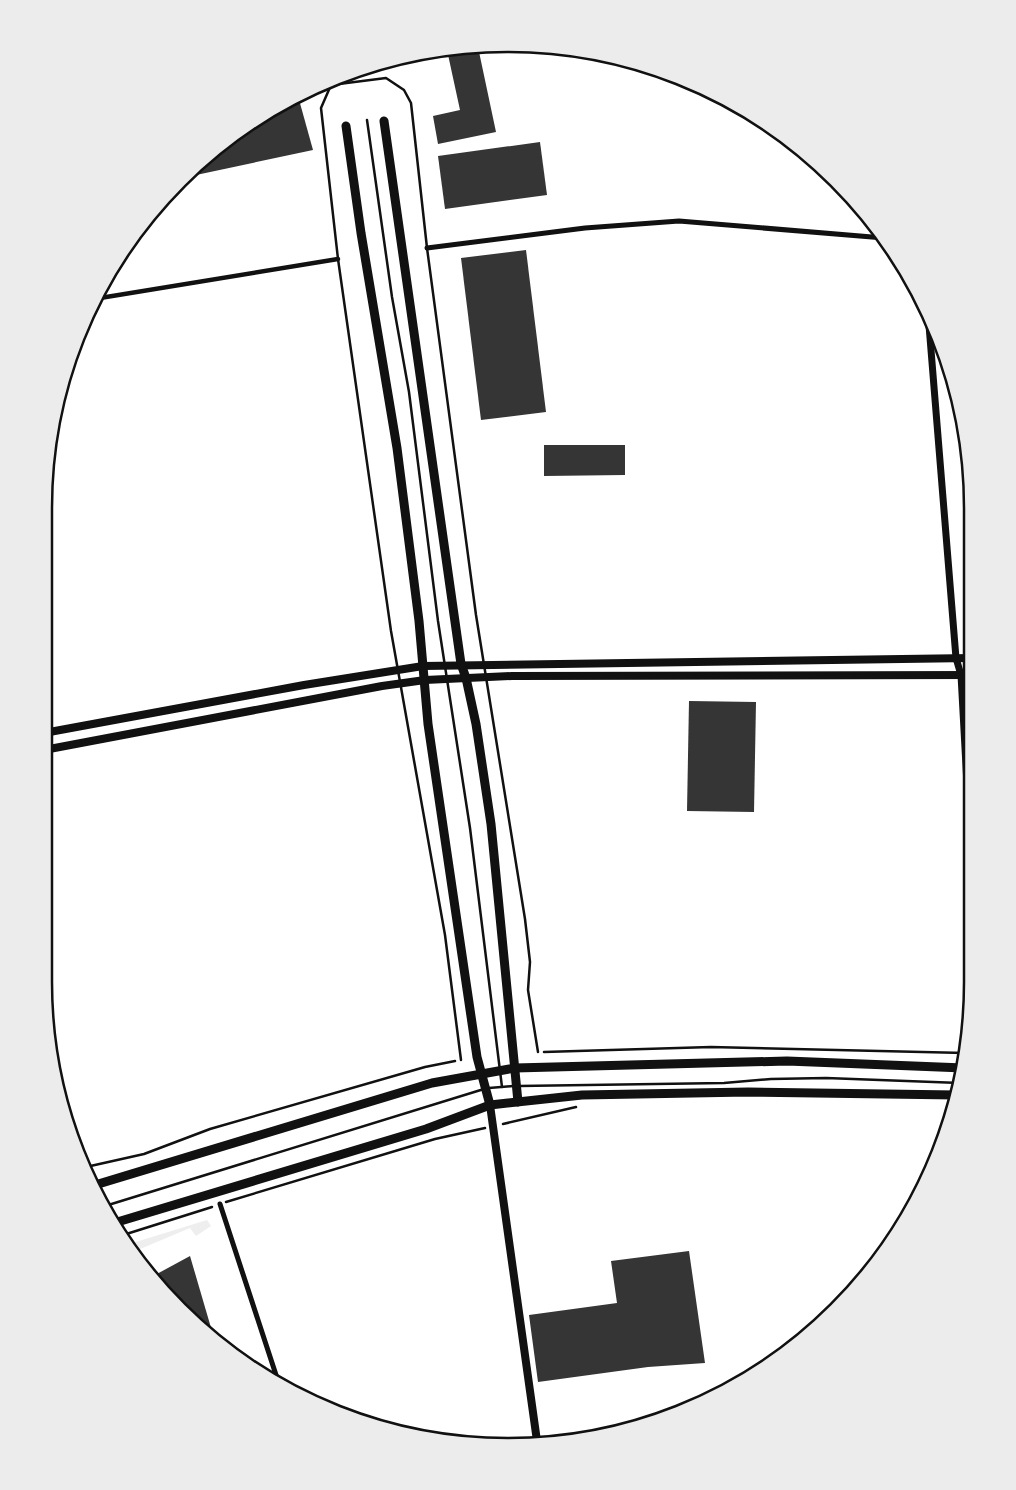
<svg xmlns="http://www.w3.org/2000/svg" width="1016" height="1490" font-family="Rubik,sans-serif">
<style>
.green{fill:#eee}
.building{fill:#353535}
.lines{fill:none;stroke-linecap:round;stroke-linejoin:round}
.path{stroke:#111;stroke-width:2.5}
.service{stroke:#111;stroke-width:2.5}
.pedestrian{stroke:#111;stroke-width:4.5}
.minor{stroke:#111;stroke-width:5}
.tertiary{stroke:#111;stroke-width:7}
.secondary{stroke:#111;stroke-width:8}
.primary{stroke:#111;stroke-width:9}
.trunk{stroke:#111;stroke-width:9}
.rim{fill:none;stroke:#111;stroke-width:2.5}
</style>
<rect width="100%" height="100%" fill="#fff"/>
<!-- green -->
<path class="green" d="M207,1220L211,1226L196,1236L190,1228L133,1252L126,1245Z"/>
<!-- building -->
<g class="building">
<path d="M478,47L496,132L438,144L433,116L460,110L447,50Z"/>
<path d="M298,96L313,150L182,178L250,122Z"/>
<path d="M540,142L547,195L445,209L438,156Z"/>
<path d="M526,250L546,412L481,420L461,258Z"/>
<path d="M544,445H625V475L544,476Z"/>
<path d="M689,701L756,702L754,812L687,811Z"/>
<path d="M689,1251L705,1363L648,1367L538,1382L529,1315L617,1303L611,1261Z"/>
<path d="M190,1256L214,1338L155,1275Z"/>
</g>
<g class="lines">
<!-- path -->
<g class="path">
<path d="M544,1052L711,1047L965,1053"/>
<path d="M503,1124L576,1107"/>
<path d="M86,1167L144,1154L210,1129L425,1067L455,1061"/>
<path d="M226,1202L435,1139L485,1128"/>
<path d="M120,1236L212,1207"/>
</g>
<!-- service -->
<g class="service">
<path d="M367,120L392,297L409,392L438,621L470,828L502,1087"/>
<path d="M461,1060L445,935L391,631L338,259L321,108L331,85L386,78L404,90L411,103L427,248L476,615L525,919L530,962L528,990L538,1052"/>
<path d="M519,1086L724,1083L771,1079L826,1078L960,1083"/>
<path d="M489,1088L513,1086"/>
<path d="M105,1206L484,1089"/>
</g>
<!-- pedestrian -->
<path class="pedestrian" d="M94,299L338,259"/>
<!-- minor -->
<g class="minor">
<path d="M427,248L585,228L679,221L884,238"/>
<path d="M220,1204L278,1381"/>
</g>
<!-- tertiary -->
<path class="tertiary" d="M928,313L956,658L961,675L972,876"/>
<!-- secondary -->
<g class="secondary">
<path d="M44,733L304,685L423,666L972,658"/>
<path d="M44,750L382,686L425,680L512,676L972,675"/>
<path d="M490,1105L537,1441"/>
</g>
<!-- primary -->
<g class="primary">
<path d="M384,121L461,664L466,678L476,724L491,824L518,1102"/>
<path d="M346,126L361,233L397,448L419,621L428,724L477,1057L490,1105"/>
</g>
<!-- trunk -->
<g class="trunk">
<path d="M95,1185L432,1083L515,1068L787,1061L964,1068"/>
<path d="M114,1223L426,1129L490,1105L582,1095L748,1092L956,1095"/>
</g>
</g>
<!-- crop -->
<path d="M0 0H1016V1490H0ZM508 52H508A456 456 0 0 1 964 508V982A456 456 0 0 1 508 1438H508A456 456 0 0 1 52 982V508A456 456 0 0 1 508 52Z" fill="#ececec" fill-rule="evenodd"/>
<path class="rim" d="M508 52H508A456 456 0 0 1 964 508V982A456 456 0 0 1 508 1438H508A456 456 0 0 1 52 982V508A456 456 0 0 1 508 52Z"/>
</svg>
